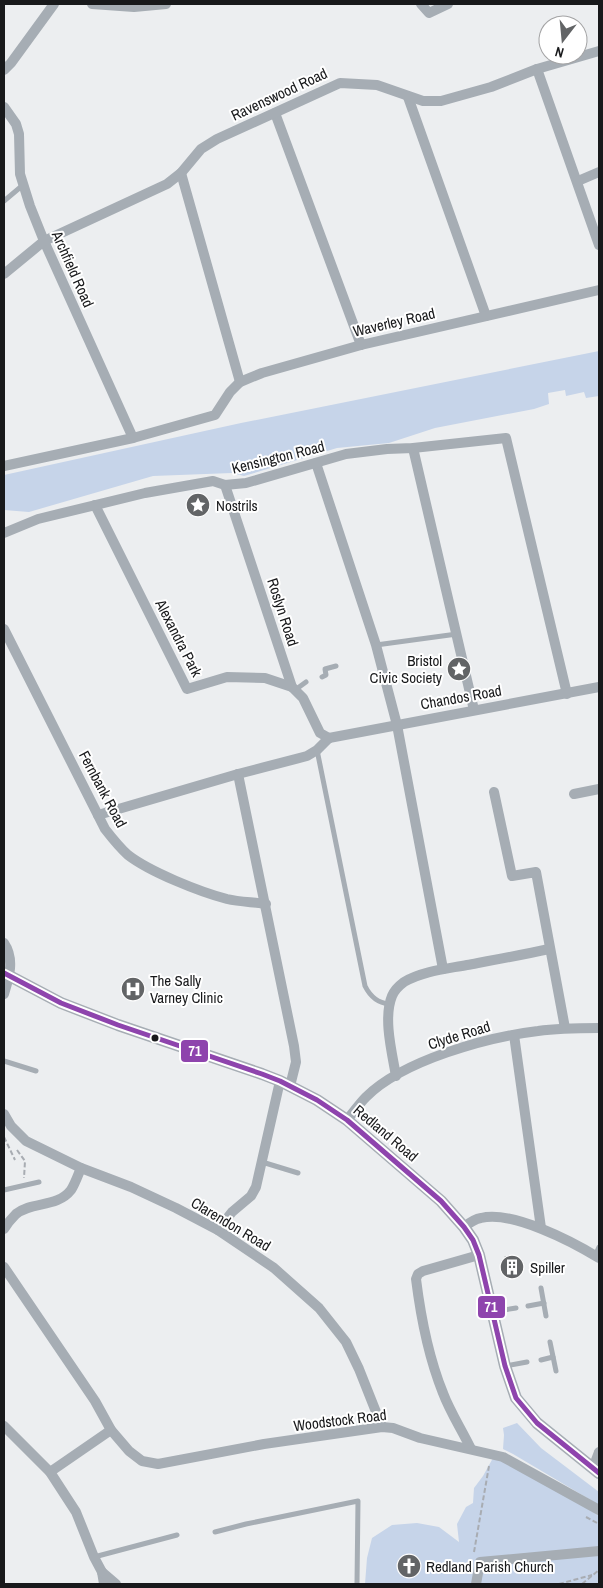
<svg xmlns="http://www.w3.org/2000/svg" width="603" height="1588" font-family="'Archivo Narrow',sans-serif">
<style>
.green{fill:#c6d4e9}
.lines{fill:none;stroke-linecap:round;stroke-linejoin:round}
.path{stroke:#a8acb2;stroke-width:2;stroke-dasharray:5 2.5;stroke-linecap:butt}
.service{stroke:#a6adb4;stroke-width:5}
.minor{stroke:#a6adb4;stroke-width:10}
.tertiary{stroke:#a6adb4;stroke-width:12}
.bus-1-casing{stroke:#fff;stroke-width:9}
.bus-1{stroke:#8e44ad;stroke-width:5}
.bus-dot{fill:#18191b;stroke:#fff;stroke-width:2}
.labels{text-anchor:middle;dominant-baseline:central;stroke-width:4;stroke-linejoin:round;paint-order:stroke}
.street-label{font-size:15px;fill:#18191b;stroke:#fff}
.poi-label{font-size:15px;fill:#18191b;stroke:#fff;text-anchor:start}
.line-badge{stroke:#fff;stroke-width:2}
.badge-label{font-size:14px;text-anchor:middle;font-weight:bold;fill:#fff}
</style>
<rect width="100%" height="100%" fill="#eceef0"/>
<!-- green -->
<g class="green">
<path d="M599,351V396L586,398L584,392L566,396L565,390L548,393L549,404L534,409L435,428L389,443L337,448L244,476L232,473L153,476L29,512L4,510V475L241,423Z"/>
<path d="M517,1423L541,1448L599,1492V1505L513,1454L503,1449L504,1435L503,1428Z"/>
<path d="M493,1458L500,1459L562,1492L599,1516V1584H365L367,1558L372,1538L392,1525L417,1523L439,1527L459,1542L457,1524L466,1507L473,1503L474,1488L483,1476Z"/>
</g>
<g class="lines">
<!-- path -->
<g class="path">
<path d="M4,1137L15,1160"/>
<path d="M17,1150L25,1161L24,1178"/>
<path d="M586,1517L599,1524"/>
<path d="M474,1552L489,1466"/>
<path d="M429,1569L468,1563"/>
<path d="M559,1584L592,1575"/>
<path d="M582,1584L599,1570"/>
</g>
<!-- service -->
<g class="service">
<path d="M4,201L23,185"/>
<path d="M376,645L457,634"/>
<path d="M322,677L326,675L325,669L336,666"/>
<path d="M295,690L306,682"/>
<path d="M317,750L365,986C370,996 378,1003 389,1004"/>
<path d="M4,1061L36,1071"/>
<path d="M262,1162L298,1173"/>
<path d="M4,1190L39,1182"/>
<path d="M595,1256L599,1247"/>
<path d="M541,1288L546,1316"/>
<path d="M528,1306L544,1303"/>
<path d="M492,1312L516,1308"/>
<path d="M550,1342L556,1371"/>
<path d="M541,1360L553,1357"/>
<path d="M505,1366L527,1362"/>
<path d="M215,1532L246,1524L358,1501L357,1584"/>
<path d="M94,1557L177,1535"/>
</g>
<!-- minor -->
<g class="minor">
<path d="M92,4L134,7L166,4"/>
<path d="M421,4L429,13L448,4"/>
<path d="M537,69L599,245"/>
<path d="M4,70L11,63L54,4"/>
<path d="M408,97L486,316"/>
<path d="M4,107L16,124L19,134L20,174L30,206L44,241L133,438"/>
<path d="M275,113L361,345"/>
<path d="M181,173L240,382"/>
<path d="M578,181L599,172"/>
<path d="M4,274L44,241L167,184L181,173L201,149L217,139L340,83L377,85L423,101H441L491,87L537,69L599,51"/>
<path d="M413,448L474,710"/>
<path d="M316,463L376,645L397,725L443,969"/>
<path d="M4,466L133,438L215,415L230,392L240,382L262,373L361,345L599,290"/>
<path d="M225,485L292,687L303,698L320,733L329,738"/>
<path d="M95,505L187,689L227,677L265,678L292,687"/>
<path d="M4,533L38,519L145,493L213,481L225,485L246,483L346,454L387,449L413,448L506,438L567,694"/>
<path d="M4,629L105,829C112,838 119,847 128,855C150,872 200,892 227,899C240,902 253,902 266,904"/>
<path d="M329,738L599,687"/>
<path d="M238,774L294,1046L296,1062L290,1086"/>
<path d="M494,792L512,876L536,872L565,1028"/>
<path d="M574,794L599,789"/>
<path d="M98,815L238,774L307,756L317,750L329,738"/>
<path d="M4,943C15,959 9,978 4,994"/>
<path d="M514,1035L541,1228"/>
<path d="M396,1076C392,1053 383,1018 392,996C394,991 400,985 404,982C423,971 446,969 467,965C494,960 522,955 549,949"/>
<path d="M4,1114L11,1126L26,1141L81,1168L131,1187L176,1208L218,1230L274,1268L319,1308L346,1342L359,1369L382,1427"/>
<path d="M347,1120C353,1113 359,1104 366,1097C403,1060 488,1037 538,1031C559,1028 579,1028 599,1028"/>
<path d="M464,1227C469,1223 474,1219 481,1218C512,1210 573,1242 599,1258"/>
<path d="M4,1229C7,1224 12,1218 16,1214C32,1201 57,1208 71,1190C75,1184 78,1175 81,1168"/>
<path d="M218,1230L232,1212L251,1196L256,1187L280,1081"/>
<path d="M4,1267L95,1401L111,1430L129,1451L142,1461L158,1464L264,1444L382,1427L393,1428L420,1438L503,1457L599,1510"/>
<path d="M4,1426L50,1472L76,1512L94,1557L102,1572L104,1584"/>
<path d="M471,1449C462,1430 450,1412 443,1393C428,1356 421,1319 416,1279L418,1274L423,1271L479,1255"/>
<path d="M593,1468L599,1452"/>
<path d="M50,1472L111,1430"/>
<path d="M102,1572L116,1584"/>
<path d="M476,1584L480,1562L599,1551"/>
</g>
<!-- tertiary -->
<path class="tertiary" d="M4,973L61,1003L118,1025L262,1074L280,1081L317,1100L347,1120L441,1201L464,1227L473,1240L479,1255L505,1366L516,1398L537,1423L599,1473"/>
<!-- bus-1 casing -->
<g class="bus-1-casing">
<path id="bus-1" d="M4,973L61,1003L118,1025L262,1074L280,1081L317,1100L347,1120L441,1201L464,1227L473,1240L479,1255L505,1366L516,1398L537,1423L599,1473"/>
</g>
<!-- bus-1 -->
<use href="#bus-1" class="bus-1"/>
</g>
<!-- icons -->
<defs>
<g id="sight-disc" transform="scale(1.25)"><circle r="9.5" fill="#626466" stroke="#fff"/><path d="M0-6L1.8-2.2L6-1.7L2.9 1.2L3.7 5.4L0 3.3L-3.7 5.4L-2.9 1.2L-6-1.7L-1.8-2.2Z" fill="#fff"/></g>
<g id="hospital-disc" transform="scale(1.25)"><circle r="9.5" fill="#626466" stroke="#fff"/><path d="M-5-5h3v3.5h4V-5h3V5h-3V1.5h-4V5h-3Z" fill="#fff"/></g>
<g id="building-disc" transform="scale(1.25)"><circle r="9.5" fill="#626466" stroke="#fff"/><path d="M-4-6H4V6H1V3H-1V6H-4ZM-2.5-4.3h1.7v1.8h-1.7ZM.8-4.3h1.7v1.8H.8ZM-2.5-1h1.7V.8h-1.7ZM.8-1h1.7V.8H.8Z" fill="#fff"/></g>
<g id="church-disc" transform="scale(1.25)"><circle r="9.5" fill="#626466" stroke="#fff"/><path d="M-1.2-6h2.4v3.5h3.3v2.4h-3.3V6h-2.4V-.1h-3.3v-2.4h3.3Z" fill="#fff"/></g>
</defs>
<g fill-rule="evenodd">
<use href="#sight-disc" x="198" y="505"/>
<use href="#sight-disc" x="459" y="669"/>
<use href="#hospital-disc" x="133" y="989"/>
<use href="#building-disc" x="512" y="1267"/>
<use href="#church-disc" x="409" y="1566"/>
</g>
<!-- markers -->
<circle class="bus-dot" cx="155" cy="1038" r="4.5"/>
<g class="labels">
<!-- street labels -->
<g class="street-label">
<text transform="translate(279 94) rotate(-25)">Ravenswood Road</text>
<text transform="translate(73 269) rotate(66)">Archfield Road</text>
<text transform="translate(394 322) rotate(-13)">Waverley Road</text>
<text transform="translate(278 457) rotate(-14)">Kensington Road</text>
<text transform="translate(283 612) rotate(72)">Roslyn Road</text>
<text transform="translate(179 638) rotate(63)">Alexandra Park</text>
<text transform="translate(461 697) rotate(-10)">Chandos Road</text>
<text transform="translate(103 789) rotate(62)">Fernbank Road</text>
<text transform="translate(459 1035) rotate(-17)">Clyde Road</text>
<text transform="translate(386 1133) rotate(40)">Redland Road</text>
<text transform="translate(231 1224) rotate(31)">Clarendon Road</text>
<text transform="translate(340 1420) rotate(-7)">Woodstock Road</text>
</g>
<!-- poi labels -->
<g class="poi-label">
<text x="216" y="505">Nostrils</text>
<text x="442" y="660" text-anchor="end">Bristol<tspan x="442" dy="17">Civic Society</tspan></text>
<text x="150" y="980">The Sally<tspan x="150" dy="17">Varney Clinic</tspan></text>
<text x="530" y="1267">Spiller</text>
<text x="426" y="1566">Redland Parish Church</text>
</g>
</g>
<g class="line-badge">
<rect x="180" y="1039" width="29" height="24" rx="5" fill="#8e44ad"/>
<rect x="477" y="1295" width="29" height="24" rx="5" fill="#8e44ad"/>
</g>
<g class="badge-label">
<text x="195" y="1056">71</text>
<text x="491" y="1312">71</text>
</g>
<!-- border -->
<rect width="603" height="1588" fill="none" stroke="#18191b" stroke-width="10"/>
<!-- north arrow -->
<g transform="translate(563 40) rotate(196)"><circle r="24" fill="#ffffff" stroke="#a3a3a4"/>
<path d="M0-4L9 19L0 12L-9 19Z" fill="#626466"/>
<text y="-8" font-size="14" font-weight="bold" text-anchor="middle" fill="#18191b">N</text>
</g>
</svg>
